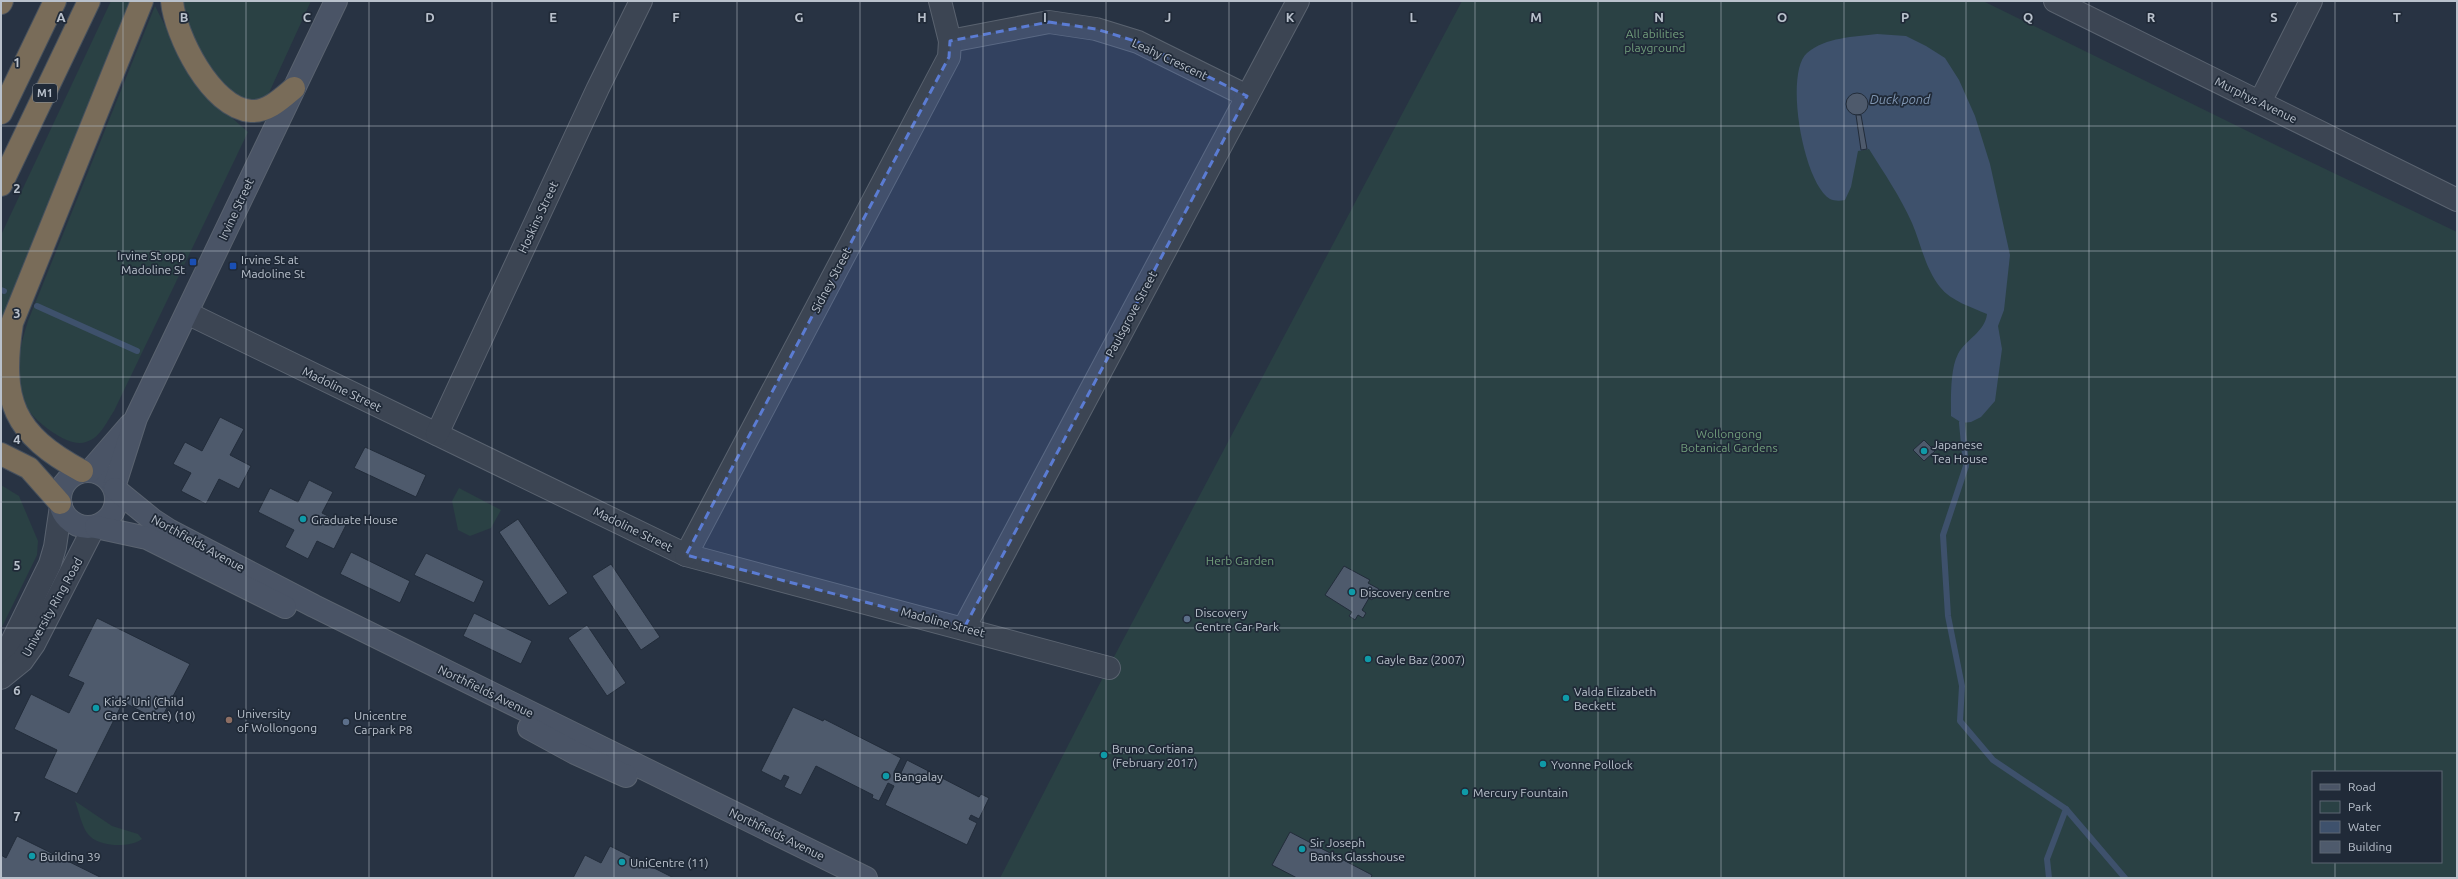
<svg xmlns="http://www.w3.org/2000/svg" width="2458" height="879" font-family="Ubuntu,sans-serif">
<style>
.green{fill:#2a4144;fill-rule:evenodd}
.water{fill:#3e516c}
.lines{fill:none;stroke-linecap:round;stroke-linejoin:round}
.stream{stroke:#3e516c;stroke-width:6}
.building{fill:#4e5a6c;stroke:#222c3a}
.minor-casing{stroke:#5a6370;stroke-width:24}
.tertiary-casing{stroke:#5a6370;stroke-width:24}
.secondary-casing{stroke:#5a6370;stroke-width:24}
.motorway-casing{stroke:#46505d;stroke-width:24}
.minor{stroke:#3c4553;stroke-width:22}
.tertiary{stroke:#3c4553;stroke-width:22}
.secondary{stroke:#4a5466;stroke-width:22}
.motorway{stroke:#796c59;stroke-width:22}
.marked{fill:#5b7cd3;fill-opacity:0.2;stroke:#5b7cd3;stroke-width:3;stroke-dasharray:8 5;stroke-linejoin:round}
.grid{fill:none;stroke:#b9c1cc;stroke-width:1;stroke-opacity:0.55}
.transit-dot{fill:#1a4fb4;stroke:#202a38;stroke-width:1.5}
.culture-dot{fill:#0f9aa8;stroke:#202a38;stroke-width:1.5}
.service-dot{fill:#5c6f8a;stroke:#202a38;stroke-width:1.5}
.education-dot{fill:#8d6e63;stroke:#202a38;stroke-width:1.5}
.labels{text-anchor:middle;dominant-baseline:central;stroke-width:3.5;stroke-linejoin:round;paint-order:stroke}
.shield{fill:#202a38;stroke:#8b94a0;stroke-width:1}
.shield-label{font-size:11px;font-weight:bold;fill:#b9c1cc}
.park-label{font-size:12px;fill:#719d7b;stroke:#202a38}
.street-label{font-size:12px;fill:#b9c1cc;stroke:#202a38}
.poi-label{font-size:12px;fill:#b9c1cc;stroke:#202a38;text-anchor:start}
.water-label{font-size:13px;font-style:italic;fill:#8197b3;stroke:#202a38}
.grid-label{font-size:13px;text-anchor:middle;font-weight:bold;fill:#b9c1cc;stroke:#202a38;stroke-width:3.5;stroke-linejoin:round;paint-order:stroke}
</style>
<rect width="100%" height="100%" fill="#283343"/>
<!-- green -->
<g class="green">
<path d="M111,1H134L1,323V235Z"/>
<path d="M183,1H311L268,95L259,104L231,97C213,71 181,34 183,1Z"/>
<path d="M1462,1H1983L2294,154L2457,232V878H1000L1098,687ZM2313,772H2441V862H2313Z"/>
<path d="M155,6L186,67L208,97L248,132L114,411C106,423 100,438 86,442C66,449 28,416 21,399C12,377 21,343 28,321Z"/>
<path d="M1,485L19,496L38,541L37,555L1,629Z"/>
<path d="M459,488L501,510L491,528L470,536L458,530L452,501Z"/>
<path d="M75,801L112,826L138,834L142,839C134,845 123,845 114,845C83,842 84,827 75,801Z"/>
</g>
<!-- water -->
<path class="water" d="M1877,34L1906,36L1926,46L1945,58L1959,80L1975,116L1990,164L2010,255L2004,310L1998,326L2002,349L1995,401L1981,417L1971,422L1962,423L1951,416C1951,399 1950,369 1958,354C1966,339 1985,332 1987,314C1971,307 1951,301 1940,287C1925,268 1921,244 1912,223C1900,196 1884,173 1869,149L1858,151L1851,187L1845,200C1840,201 1834,201 1830,199C1803,183 1784,73 1807,53C1826,37 1854,37 1877,34Z"/>
<g class="lines">
<!-- stream -->
<g class="stream">
<path d="M1,290L4,291"/>
<path d="M37,306L137,351"/>
<path d="M1962,423L1966,466L1943,535L1948,616L1962,686L1960,721L1993,760L2066,809L2125,878"/>
<path d="M2049,878L2047,859L2066,809"/>
</g>
</g>
<!-- building -->
<g class="building">
<circle cx="1857" cy="104" r="11"/>
<path d="M1856,115H1861L1867,149L1861,150Z"/>
<path d="M220,417L244,429L230,455L251,466L239,489L219,479L206,504L181,491L191,473L173,464L185,442L202,451Z"/>
<path d="M1924,440L1935,451L1924,461L1913,450Z"/>
<path d="M365,447L426,475L416,497L354,468Z"/>
<path d="M309,480L333,492L322,513L346,525L334,549L317,541L308,559L285,547L294,530L258,512L270,488L298,502Z"/>
<path d="M518,519L568,593L549,606L499,532Z"/>
<path d="M351,552L410,581L400,603L340,574Z"/>
<path d="M426,553L484,581L474,603L414,575Z"/>
<path d="M611,564L660,637L641,650L592,576Z"/>
<path d="M1344,566L1370,580L1368,583L1379,589L1372,600L1369,598L1362,610L1366,613L1363,618L1358,615L1355,620L1349,616L1352,612L1325,595Z"/>
<path d="M474,613L532,641L521,664L463,636Z"/>
<path d="M97,618L190,664L160,721L123,702L77,794L44,778L57,750L14,729L31,694L69,713L84,683L68,676Z"/>
<path d="M587,625L626,683L607,696L568,638Z"/>
<path d="M793,707L823,721L824,719L901,758L894,772L900,775L907,760L979,797L981,794L989,798L979,819L971,815L969,819L977,823L967,845L885,805L894,786L888,783L879,801L872,798L873,795L816,766L801,795L784,787L789,777L784,775L781,781L761,771Z"/>
<path d="M1290,832L1372,875L1371,878H1297L1272,865Z"/>
<path d="M17,836L102,878H1V855L6,858Z"/>
<path d="M610,846L674,878H573L585,855L601,863Z"/>
</g>
<g class="lines">
<!-- minor casing -->
<g class="minor-casing">
<g id="minor">
<path d="M950,41L1049,22L1096,29L1138,42L1247,96"/>
<path d="M2260,102L2311,1"/>
<path d="M187,313L686,555L1109,668"/>
<path d="M437,434L598,88L641,1"/>
<path d="M686,555L949,57L950,41L940,1"/>
<path d="M964,628L1298,1"/>
<path d="M1,664L50,564L55,547L61,506"/>
<path d="M1,678L22,661L34,644L94,527"/>
</g>
</g>
<!-- tertiary casing -->
<g class="tertiary-casing">
<path id="tertiary" d="M2055,1L2457,200"/>
</g>
<!-- secondary casing -->
<g class="secondary-casing">
<g id="secondary">
<circle cx="88" cy="499" r="28"/>
<path d="M90,471L130,425"/>
<path d="M114,487L136,418L336,1"/>
<path d="M115,489L153,520L170,531L314,606L866,878"/>
<path d="M96,527L147,538L285,607"/>
<path d="M529,728L575,753L626,776"/>
</g>
</g>
<!-- motorway casing -->
<g class="motorway-casing">
<g id="motorway">
<path d="M172,1C175,35 211,108 251,111C268,112 282,98 294,88"/>
<path d="M1,3L2,1"/>
<path d="M1,113L55,1"/>
<path d="M1,185L89,1"/>
<path d="M1,454L29,468L60,503"/>
<path d="M82,471C13,434 0,401 12,323L142,1"/>
</g>
</g>
<!-- minor -->
<use href="#minor" class="minor"/>
<!-- tertiary -->
<use href="#tertiary" class="tertiary"/>
<!-- secondary -->
<use href="#secondary" class="secondary"/>
<!-- motorway -->
<use href="#motorway" class="motorway"/>
</g>
<!-- marked area -->
<path class="marked" d="M1049,22L1096,29L1138,42L1247,96L964,628L686,555L949,57L950,41Z"/>
<!-- grid -->
<path class="grid" d="M123,1V878M246,1V878M369,1V878M492,1V878M614,1V878M737,1V878M860,1V878M983,1V878M1106,1V878M1229,1V878M1352,1V878M1475,1V878M1598,1V878M1721,1V878M1844,1V878M1966,1V878M2089,1V878M2212,1V878M2335,1V772M1,126H2457M1,251H2457M1,377H2457M1,502H2457M1,628H2457M1,753H2457M2335,862V878"/>
<!-- markers -->
<g class="transit-dot">
<rect x="189" y="258" width="8" height="8" rx="2"/>
<rect x="229" y="262" width="8" height="8" rx="2"/>
</g>
<g class="culture-dot">
<circle cx="1924" cy="451" r="4"/>
<circle cx="303" cy="519" r="4"/>
<circle cx="1352" cy="592" r="4"/>
<circle cx="1368" cy="659" r="4"/>
<circle cx="1566" cy="698" r="4"/>
<circle cx="96" cy="708" r="4"/>
<circle cx="1104" cy="755" r="4"/>
<circle cx="1543" cy="764" r="4"/>
<circle cx="886" cy="776" r="4"/>
<circle cx="1465" cy="792" r="4"/>
<circle cx="1302" cy="849" r="4"/>
<circle cx="32" cy="856" r="4"/>
<circle cx="622" cy="862" r="4"/>
</g>
<g class="service-dot">
<circle cx="1187" cy="619" r="4"/>
<circle cx="346" cy="722" r="4"/>
</g>
<circle class="education-dot" cx="229" cy="720" r="4"/>
<g class="labels">
<!-- shield labels -->
<rect class="shield" x="33" y="84" width="24" height="18" rx="3"/>
<g class="shield-label">
<text x="45" y="93">M1</text>
</g>
<!-- park labels -->
<g class="park-label">
<text x="1655" y="33">All abilities<tspan x="1655" dy="14">playground</tspan></text>
<text x="1729" y="433">Wollongong<tspan x="1729" dy="14">Botanical Gardens</tspan></text>
<text x="1240" y="560">Herb Garden</text>
</g>
<!-- street labels -->
<g class="street-label">
<text transform="translate(1170 59) rotate(25)">Leahy Crescent</text>
<text transform="translate(2256 100) rotate(26)">Murphys Avenue</text>
<text transform="translate(236 209) rotate(-65)">Irvine Street</text>
<text transform="translate(538 217) rotate(-65)">Hoskins Street</text>
<text transform="translate(831 280) rotate(-62)">Sidney Street</text>
<text transform="translate(1131 314) rotate(-62)">Paulsgrove Street</text>
<text transform="translate(342 389) rotate(26)">Madoline Street</text>
<text transform="translate(633 529) rotate(26)">Madoline Street</text>
<text transform="translate(198 543) rotate(29)">Northfields Avenue</text>
<text transform="translate(52 607) rotate(-61)">University Ring Road</text>
<text transform="translate(943 622) rotate(15)">Madoline Street</text>
<text transform="translate(486 691) rotate(26)">Northfields Avenue</text>
<text transform="translate(777 834) rotate(26)">Northfields Avenue</text>
</g>
<!-- poi labels -->
<g class="poi-label">
<text x="185" y="255" text-anchor="end">Irvine St opp<tspan x="185" dy="14">Madoline St</tspan></text>
<text x="241" y="259">Irvine St at<tspan x="241" dy="14">Madoline St</tspan></text>
<text x="1932" y="444">Japanese<tspan x="1932" dy="14">Tea House</tspan></text>
<text x="311" y="519">Graduate House</text>
<text x="1360" y="592">Discovery centre</text>
<text x="1195" y="612">Discovery<tspan x="1195" dy="14">Centre Car Park</tspan></text>
<text x="1376" y="659">Gayle Baz (2007)</text>
<text x="1574" y="691">Valda Elizabeth<tspan x="1574" dy="14">Beckett</tspan></text>
<text x="104" y="701">Kids’ Uni (Child<tspan x="104" dy="14">Care Centre) (10)</tspan></text>
<text x="237" y="713">University<tspan x="237" dy="14">of Wollongong</tspan></text>
<text x="354" y="715">Unicentre<tspan x="354" dy="14">Carpark P8</tspan></text>
<text x="1112" y="748">Bruno Cortiana<tspan x="1112" dy="14">(February 2017)</tspan></text>
<text x="1551" y="764">Yvonne Pollock</text>
<text x="894" y="776">Bangalay</text>
<text x="1473" y="792">Mercury Fountain</text>
<text x="1310" y="842">Sir Joseph<tspan x="1310" dy="14">Banks Glasshouse</tspan></text>
<text x="40" y="856">Building 39</text>
<text x="630" y="862">UniCentre (11)</text>
</g>
<!-- water labels -->
<g class="water-label">
<text x="1900" y="99">Duck pond</text>
</g>
</g>
<g class="grid-label">
<text x="61" y="22">A</text>
<text x="184" y="22">B</text>
<text x="307" y="22">C</text>
<text x="430" y="22">D</text>
<text x="553" y="22">E</text>
<text x="676" y="22">F</text>
<text x="799" y="22">G</text>
<text x="922" y="22">H</text>
<text x="1045" y="22">I</text>
<text x="1168" y="22">J</text>
<text x="1290" y="22">K</text>
<text x="1413" y="22">L</text>
<text x="1536" y="22">M</text>
<text x="1659" y="22">N</text>
<text x="1782" y="22">O</text>
<text x="1905" y="22">P</text>
<text x="2028" y="22">Q</text>
<text x="2151" y="22">R</text>
<text x="2274" y="22">S</text>
<text x="2397" y="22">T</text>
<text x="17" y="67">1</text>
<text x="17" y="193">2</text>
<text x="17" y="318">3</text>
<text x="17" y="444">4</text>
<text x="17" y="570">5</text>
<text x="17" y="695">6</text>
<text x="17" y="821">7</text>
</g>
<!-- border -->
<rect width="2458" height="879" fill="none" stroke="#b9c1cc" stroke-width="4"/>
<!-- legend -->
<rect x="2312" y="771" width="130" height="92" fill="#202a38" stroke="#5d6673"/>
<rect x="2320" y="784" width="20" height="6" fill="#4a5466" stroke="#5d6673"/>
<text x="2348" y="791" font-size="12" fill="#b9c1cc">Road</text>
<rect x="2320" y="801" width="20" height="12" fill="#2a4144" stroke="#5d6673"/>
<text x="2348" y="811" font-size="12" fill="#b9c1cc">Park</text>
<rect x="2320" y="821" width="20" height="12" fill="#3e516c" stroke="#5d6673"/>
<text x="2348" y="831" font-size="12" fill="#b9c1cc">Water</text>
<rect x="2320" y="841" width="20" height="12" fill="#4e5a6c" stroke="#5d6673"/>
<text x="2348" y="851" font-size="12" fill="#b9c1cc">Building</text>
</svg>
